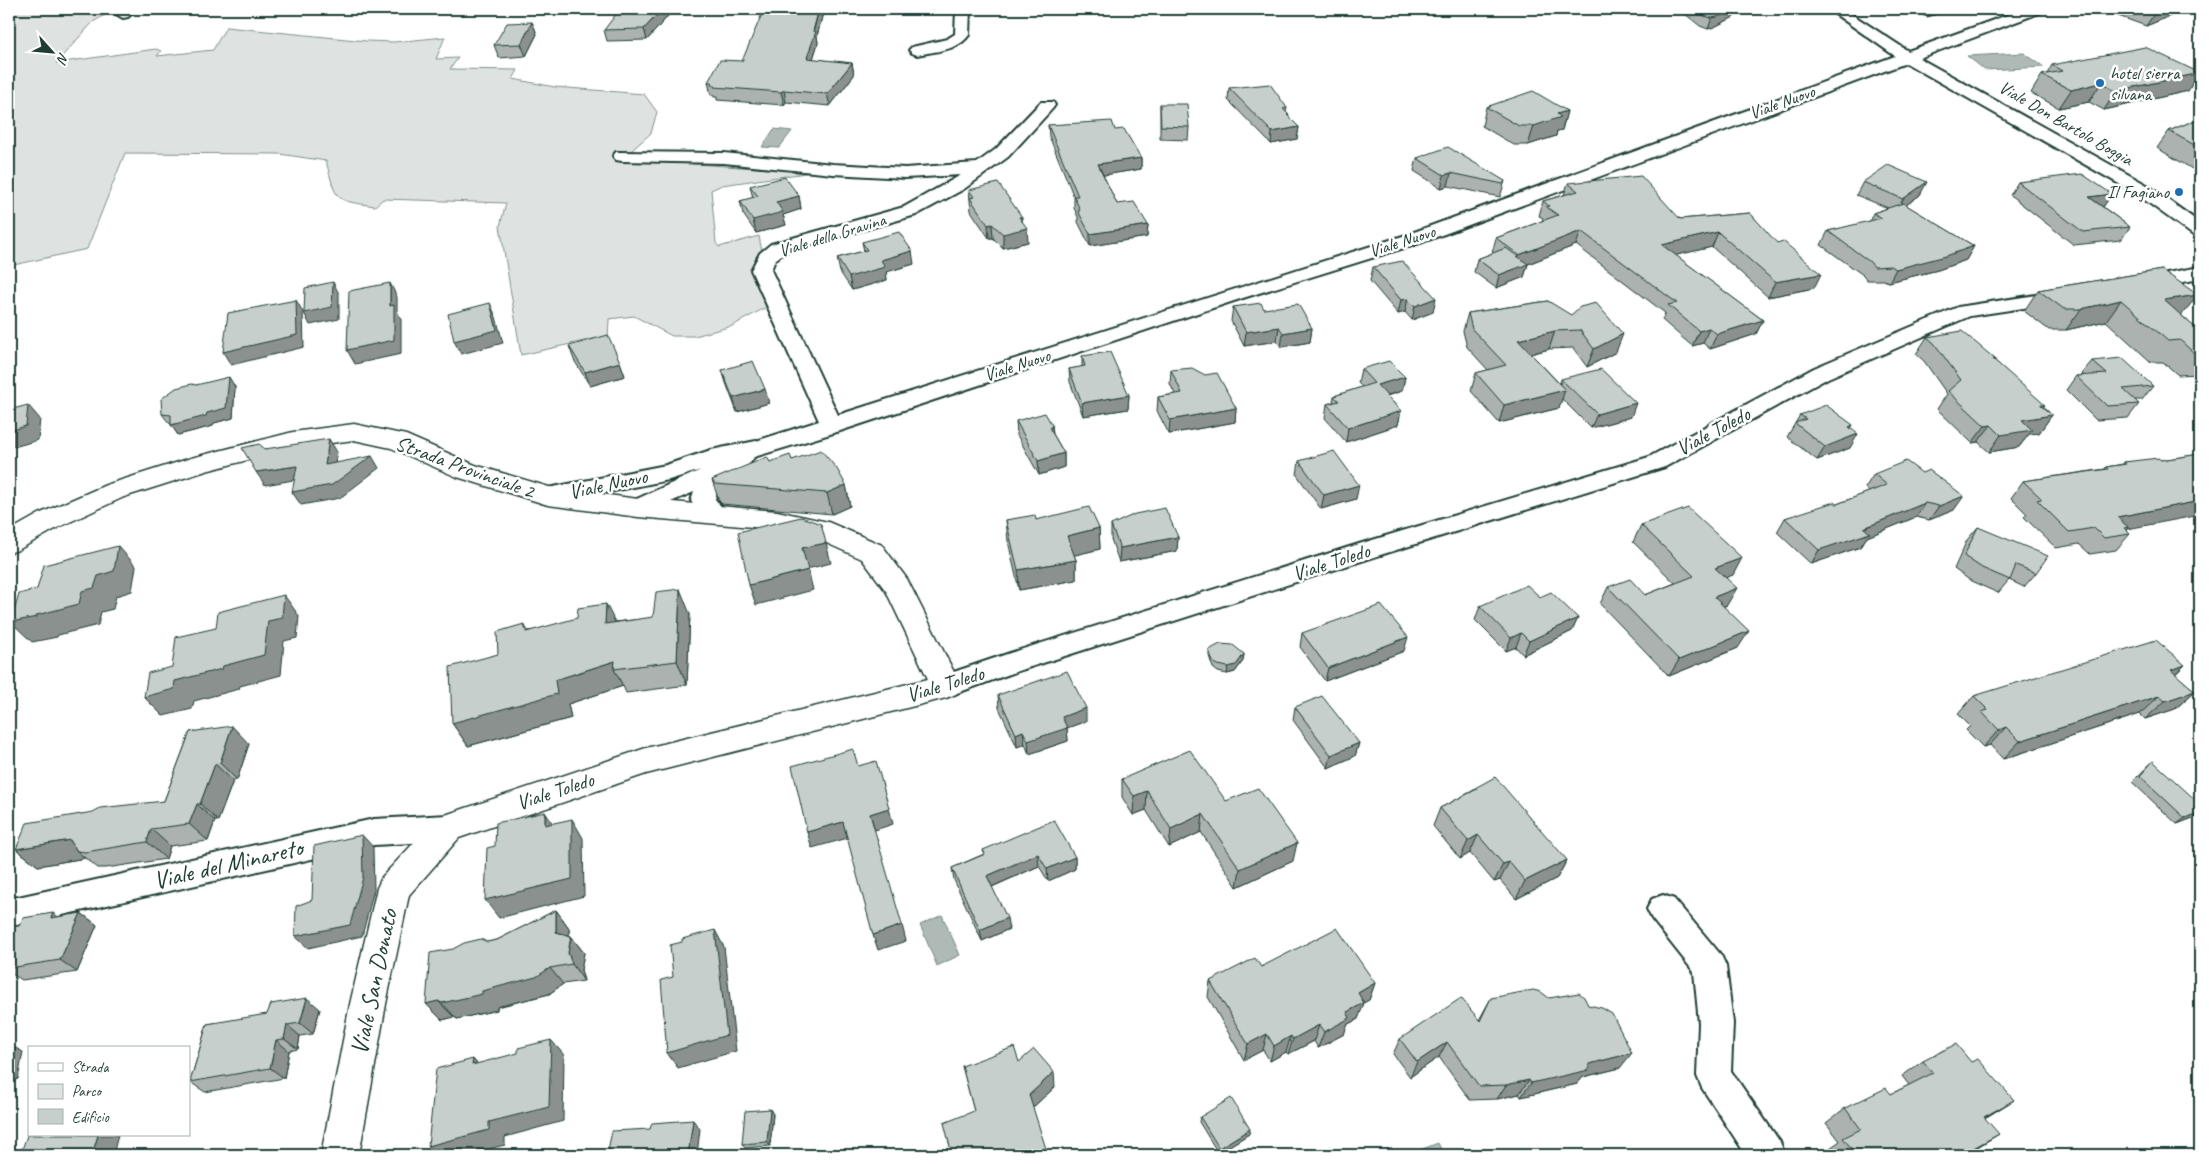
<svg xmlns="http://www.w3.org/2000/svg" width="2209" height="1164" font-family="Caveat,sans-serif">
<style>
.green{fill:#dee3e2;stroke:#7e908b}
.water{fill:#afbab7;stroke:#758883}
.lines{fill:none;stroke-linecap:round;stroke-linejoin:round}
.street-casing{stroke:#1f3d34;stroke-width:4}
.secondary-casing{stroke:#1f3d34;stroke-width:3}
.street{fill:#fff;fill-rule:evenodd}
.secondary{fill:#fff;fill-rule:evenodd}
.wall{fill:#abb2af;stroke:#1f3d34}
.shaded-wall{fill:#8b918f;stroke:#1f3d34}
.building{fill:#c7cfcc;stroke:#1f3d34}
.poi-dot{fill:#1f6fb2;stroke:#fff;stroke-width:2}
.labels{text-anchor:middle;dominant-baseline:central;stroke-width:5;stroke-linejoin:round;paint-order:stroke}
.far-poi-label{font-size:18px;fill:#1f3d34;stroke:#fff;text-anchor:start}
.far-street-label{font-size:18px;fill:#1f3d34;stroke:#fff}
.street-label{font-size:21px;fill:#1f3d34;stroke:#fff}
.near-street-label{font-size:25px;fill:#1f3d34;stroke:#fff}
</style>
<rect width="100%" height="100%" fill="#fff"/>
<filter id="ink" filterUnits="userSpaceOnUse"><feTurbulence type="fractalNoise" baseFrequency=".02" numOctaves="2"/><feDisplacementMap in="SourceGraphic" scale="10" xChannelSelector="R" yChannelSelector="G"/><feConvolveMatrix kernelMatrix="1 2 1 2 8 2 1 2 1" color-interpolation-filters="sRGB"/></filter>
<g filter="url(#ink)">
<!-- green -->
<path class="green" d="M9,9H115L93,22L56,63L156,49L161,51L157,56L213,50L226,27L366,41L394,42L445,37L436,59L458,58L450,69L518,70L513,79L555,87L644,94L657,112L651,133L622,159L813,172L722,185L711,190L716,243L719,247L759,236L772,304L732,326L695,336H672L634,316L609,319L608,340L593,339L521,355L500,226L506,203L383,199L375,206C333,200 337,202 326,161L280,154L125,153L87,249L9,266Z"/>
<!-- water -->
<g class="water">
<path d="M2024,53L2044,67L1985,70L1967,56Z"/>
<path d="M774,129L792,131L779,148L762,147Z"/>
<path d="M942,915L960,955L937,966L920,925Z"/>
<path d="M1438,1143L1444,1155H1407Z"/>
</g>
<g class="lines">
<!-- street casing -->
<g class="street-casing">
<g id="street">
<path d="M121,9H136L128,17L123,18L116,14Z"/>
<path d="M956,9H970L969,35C958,51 935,51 917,55L912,53L909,50L912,47L947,39L955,34Z"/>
<path d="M1828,9H1844L1908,51L2024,9H2044L2042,12L1919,58L2147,185L2200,223V236L2193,235L2135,193L1906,63L1420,243L1243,298L840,431L754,457C746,475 723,467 715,499L728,515L724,521C708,526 699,514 691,501L694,492L638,516L630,514L626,508L630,502L701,470L669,480L548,504L540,502L536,496L540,490L548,488L666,465L711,450L756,441L819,421L751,270L760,253L771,244L904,207L961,175L905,178L833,174L724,163L622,161L616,160L613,156L616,152L724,153L833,164L905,168L977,163L996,149L1041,102H1053L1055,105L1053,108L1008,157L964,189L916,215L785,252L775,260L771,270L838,415L1406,235L1895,56Z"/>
<path d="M2200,267V279L2139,290L2132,288L2129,284L2132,280L2139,278Z"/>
<path d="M2062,291L2069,293L2072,297L2069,301L1970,316L1828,378L1665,467L1377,556L1018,671L946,697L936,694L933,686L936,678L1010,653L1359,544L1649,457L1814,368L1958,307Z"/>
<path d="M448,815L458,819L463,828L458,837L448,841L374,845L9,927V899L374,819Z"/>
<path d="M1663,895L1674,899L1721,955L1726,966L1733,1023L1731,1071L1780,1142L1785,1155H1746L1702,1088L1697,1076L1699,1023L1694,972L1652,919L1647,909L1652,899Z"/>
</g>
</g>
<!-- secondary casing -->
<g class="secondary-casing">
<path id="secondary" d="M354,424L406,435L475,465L549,487L638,499L777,511L828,522L882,545L907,579L961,686L956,694L946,698L646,774L459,838L409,895L386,1004L359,1155H321L350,1004L377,888L382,877L437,818L448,814L646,748L928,679L886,591L862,559L813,537L777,529L638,517L548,505L457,477L391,448L354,440L293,448L206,471L124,497L59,527L18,550L9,553V531L41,513L106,485L191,458L293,432Z"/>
</g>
<!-- street -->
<use href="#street" class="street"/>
<!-- secondary -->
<use href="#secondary" class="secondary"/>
</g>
<!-- wall -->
<g class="wall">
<path d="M674,9L647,40L607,41L604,30Z"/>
<path d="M1679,9H1737L1734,17L1714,27L1708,29L1700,26Z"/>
<path d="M1907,9H1954L1927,17Z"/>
<path d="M2109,9H2187L2146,26L2107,12Z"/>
<path d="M823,13L817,36L818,43L813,59L852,63L854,75L830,106L786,102L784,105L717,100V97H714L713,95H711L708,82L742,61Z"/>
<path d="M532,22L537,34L526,56L499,58L494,45Z"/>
<path d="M2052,65L2188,91L2104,110L2089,102L2059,108L2031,93L2042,75L2047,74Z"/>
<path d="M1229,88L1287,108L1286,112L1289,115V117L1299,127L1297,139L1271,144L1228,100Z"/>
<path d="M1160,104L1189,127L1188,140L1160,139Z"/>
<path d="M1486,107L1567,111L1562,130L1557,131L1556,136L1528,145H1514L1482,126Z"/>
<path d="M2200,118V172L2199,173L2157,148L2169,131Z"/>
<path d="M1048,125L1115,130L1141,158V169L1103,175L1117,204L1148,225L1147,237L1090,246L1078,222V217L1074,208V197L1049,136Z"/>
<path d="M1417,158L1505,181L1500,197L1448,186L1441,188L1414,171Z"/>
<path d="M1863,182L1920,195L1906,205L1974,246L1966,260L1938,270L1889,282L1883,280H1867L1863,275L1821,245L1828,231L1869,222L1873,213L1888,208L1856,195Z"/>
<path d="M2018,182L2112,194L2103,207L2130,227L2121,240L2074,245L2010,195Z"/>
<path d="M1568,183L1680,219L1750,213L1814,288L1768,297L1712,247L1675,255L1763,320L1756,334L1710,349L1703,343L1692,346L1662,320L1665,313L1576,245L1528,264L1524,277L1496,288L1474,272L1477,259L1493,253H1492L1496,238L1542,221L1543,218L1539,216L1543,201L1564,195Z"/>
<path d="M750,186L799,196L801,209L783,215L786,225L756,233L743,214L740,201L753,198Z"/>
<path d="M969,190L1022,222L1028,242L1003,248L993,238H989L971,211Z"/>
<path d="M862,242L914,264L886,272L887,280L852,290L840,272L837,258L864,251Z"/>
<path d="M1373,267L1433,312L1412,320L1405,312L1398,314L1370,281Z"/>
<path d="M2162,270L2181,315L2200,332V374L2178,375L2163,362H2151L2106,321L2066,330H2049L2024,311L2038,290Z"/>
<path d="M1548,301L1616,352L1587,367L1573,348L1549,349L1531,354L1560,384L1561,379L1631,417L1591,428L1562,399L1559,408L1499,423L1471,391L1476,373L1488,370L1467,347L1463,331L1468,313Z"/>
<path d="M1233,307L1264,309L1312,328L1310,342L1281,347L1277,341L1244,346L1231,321Z"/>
<path d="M1927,337L1995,359V361L2052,415L2039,433L2029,434L2019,447L1989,452L1978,442L1972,443L1937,409L1947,394L1924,361L1916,354Z"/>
<path d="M569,346L620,362L625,376L590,386L574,360Z"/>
<path d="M1082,356L1129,395L1128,409L1083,416L1070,382L1069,369L1082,367Z"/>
<path d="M2092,361L2153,386L2142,400H2135L2139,404L2128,418L2096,420L2066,390L2076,376H2083L2081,374Z"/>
<path d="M1361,369L1405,377L1402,391L1387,396L1401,411L1398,425L1346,442L1325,418L1327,404L1333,402L1334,396L1362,387L1358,383Z"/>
<path d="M722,370L769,403L737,412L726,383Z"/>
<path d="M1171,370L1236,408L1235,422L1169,434L1157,411L1158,397L1175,394L1170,384Z"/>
<path d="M196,385L235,387L233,418L214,423L213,426L178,435L171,424L169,423L162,414Z"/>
<path d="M1800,415L1851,429L1850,448L1817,460L1787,437Z"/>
<path d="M1016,421L1052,425L1053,434L1064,453V467L1039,475L1017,435Z"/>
<path d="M2200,454L2126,530L2130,534L2116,550L2090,554L2079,544L2056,548L2024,517L2027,514L2011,498L2023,481L2105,469L2106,467L2123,464L2124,462L2161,460Z"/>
<path d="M1299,461L1356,499L1321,509L1297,475Z"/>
<path d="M770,462L846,485L850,506L832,514L722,504L719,501L712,480Z"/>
<path d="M1874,474L1954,510L1929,520L1916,517L1867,537L1860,547L1811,564L1777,532L1785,518L1837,504L1869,492L1865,488Z"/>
<path d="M1006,520H1036L1099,528L1100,549L1074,555L1076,560V580L1019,590L1008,541Z"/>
<path d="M1111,525L1178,537L1177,551L1119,562L1111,539Z"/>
<path d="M1641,525L1733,575L1725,577L1727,605L1724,606L1738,648L1669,676L1600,604L1608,587L1645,595L1675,583L1633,542Z"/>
<path d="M1978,527L2036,573L2024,587L2009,580L1998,593L1971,581L1954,569L1967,540Z"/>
<path d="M1540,597L1578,618L1572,631L1523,655L1516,647L1506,651L1475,620L1480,606Z"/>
<path d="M690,614L687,685L626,693L623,686L568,704L571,718L468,746L452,723L498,654L524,624L528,631Z"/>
<path d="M1302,633L1404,651L1325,681L1300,647Z"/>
<path d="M1209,650L1244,654L1243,661L1235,672L1227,674L1218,672L1213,668L1209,656Z"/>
<path d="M2185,665L2175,674L2195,691L2175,709L2145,719L2140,714L2003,759L1990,745L1983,747L1966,730L1970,726L1958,714L1974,696Z"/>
<path d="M998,695L1086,721L1067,728L1068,741L1029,754L1025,744L1017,747L999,708Z"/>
<path d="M1295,707L1359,743L1355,756L1328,768L1293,720Z"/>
<path d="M190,732L249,744L237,780L233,781L218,821H215L208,841L170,846L166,859L106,868H98L85,858L38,866L16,849L164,801Z"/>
<path d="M2153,761L2198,816L2177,824L2132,782Z"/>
<path d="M1122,779L1226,801L1293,861L1237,887L1201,832L1169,847L1146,810L1133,815L1122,797Z"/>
<path d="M1475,788L1567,860L1557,878L1516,899L1500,880L1494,882L1470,853L1460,859L1433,826L1440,808L1474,790Z"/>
<path d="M983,850L1075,857V869L1048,881L1039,866L992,887L1009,929L982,941L954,880L952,868L984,854Z"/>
<path d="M556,910L569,928V935L571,936L584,953L581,970L584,981L563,984L549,994L497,1007V1010L457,1019L454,1017L442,1020L426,1004L487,942L497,940Z"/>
<path d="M81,913L97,925L77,972L22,980L9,972V927L58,917Z"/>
<path d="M1261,967L1375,983L1369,1000L1364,1002L1358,1019L1348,1024L1344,1034L1318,1048L1314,1041L1288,1054L1286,1052L1270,1061L1263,1050L1244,1060L1208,997L1210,981Z"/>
<path d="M1491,998L1620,1068L1583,1077L1577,1084L1521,1097L1519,1094L1497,1099L1470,1100L1439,1057L1410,1077L1393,1054L1400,1039L1479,1020Z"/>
<path d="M320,1009L313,1034L300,1036L298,1049L289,1051L284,1078L205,1092L190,1082L207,1024Z"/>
<path d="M1923,1061L1971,1062L2014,1100L1985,1118L1969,1152L1972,1155H1827L1824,1152L1840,1141L1826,1123L1845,1108L1891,1094L1909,1085L1902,1076Z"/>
<path d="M1019,1062L1055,1087L1033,1107L974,1111L962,1066Z"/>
<path d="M773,1114L770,1146L745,1148L742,1144Z"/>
<path d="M1200,1117L1249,1134L1218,1153L1199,1122Z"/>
</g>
<!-- shaded-wall -->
<g class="shaded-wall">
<path d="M662,9H674L647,40L644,29Z"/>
<path d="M819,9H822L823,13L817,36L818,43L809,71L807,58Z"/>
<path d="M1734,9H1737L1734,17L1714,27L1708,29L1712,18Z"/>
<path d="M1931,9H1954L1927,17Z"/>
<path d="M2167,9H2187L2146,26L2154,14Z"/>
<path d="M532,22L537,34L526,56L521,44Z"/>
<path d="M852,63L854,75L830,106L827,94Z"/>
<path d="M2200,73L2188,91L2104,110L2116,91Z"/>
<path d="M2101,83L2089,102L2059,108L2071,90Z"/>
<path d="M784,90L786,102L784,105L781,92Z"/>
<path d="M1567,111L1562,130L1557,131L1556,136L1528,145L1534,126L1557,114Z"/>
<path d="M1299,127L1297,139L1271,144L1272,132Z"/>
<path d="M1141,158V169L1098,176V164Z"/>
<path d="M1451,173L1448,186L1441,188L1444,175Z"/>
<path d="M1927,182L1920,195L1896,212L1903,199Z"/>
<path d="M2112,194L2103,207L2089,197Z"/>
<path d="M799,196L801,209L783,215L786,225L756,233L753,220L776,202Z"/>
<path d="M1019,217H1022L1023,229L1027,228L1028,242L1003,248V234Z"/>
<path d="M992,224L993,238H989L988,225Z"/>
<path d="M1148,225L1147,237L1090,246V234Z"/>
<path d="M1581,231L1576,245L1528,264L1524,277L1496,288L1499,275L1515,269L1519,255Z"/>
<path d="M1718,232L1712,247L1656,260L1662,245Z"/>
<path d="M1974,246L1966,260L1938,270L1889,282L1896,269Z"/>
<path d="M912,251L914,264L886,272L887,280L852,290L849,277L881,260Z"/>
<path d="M1821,274L1814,288L1768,297L1775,282Z"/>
<path d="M333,282L339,294V319L310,325L304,313Z"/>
<path d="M390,283L397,297V311L401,319V354L355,364L347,350L390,306Z"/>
<path d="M2198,295L2181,316L2164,300Z"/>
<path d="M1436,298L1433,312L1412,320L1415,306Z"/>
<path d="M1408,299L1405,312L1398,314L1401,300Z"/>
<path d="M296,300L303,312L304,347L231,365L223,352Z"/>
<path d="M2121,300L2106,321L2066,330L2081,309Z"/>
<path d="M490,303L496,317L503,343L461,354L454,341Z"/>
<path d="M1763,320L1756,334L1710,349L1717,334Z"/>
<path d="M1279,327L1277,341L1244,346L1246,332Z"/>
<path d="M1312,328L1310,342L1281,347L1283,333Z"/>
<path d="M1709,328L1703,343L1692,346L1699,331Z"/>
<path d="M1555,331L1549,349L1513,358L1518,340Z"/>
<path d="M1623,334L1616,352L1587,367L1594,349Z"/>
<path d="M620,362L625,376L590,386L585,372Z"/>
<path d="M229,377L235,387L233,418L214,423L213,426L178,435L171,425L207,413Z"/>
<path d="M1405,377L1402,391L1374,399L1377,385Z"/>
<path d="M765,389L769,403L737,412L733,398Z"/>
<path d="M1565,390L1559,408L1499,423L1504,405Z"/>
<path d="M1129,395L1128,409L1083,416L1082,403Z"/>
<path d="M1636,403L1631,417L1591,428L1597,414Z"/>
<path d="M28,405L40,419L38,440L14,447L9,441V431Z"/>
<path d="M2040,405H2045L2035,418L2052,415L2039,433L2029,434L2019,447L1989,452L2001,435Z"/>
<path d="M1236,408L1235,422L1169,434L1170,420Z"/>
<path d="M1401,411L1398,425L1346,442L1348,428Z"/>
<path d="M1052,425L1053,438L1050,429Z"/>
<path d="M1853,425L1845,439L1858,434L1850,448L1817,460L1825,447L1849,427Z"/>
<path d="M1991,425L1978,442L1972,443L1985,426Z"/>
<path d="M329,439L337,452L333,477L325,465Z"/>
<path d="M1064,453V467L1039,475L1038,461Z"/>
<path d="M372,456L379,468L340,498L301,505L292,492Z"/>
<path d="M297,466L305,478L265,485L256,472Z"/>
<path d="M846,485L850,506L832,514L827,493Z"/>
<path d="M1359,485L1356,499L1321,509L1324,495Z"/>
<path d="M1964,496L1954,510L1929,520L1939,506Z"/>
<path d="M2200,501V515L2127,529L2128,527L2117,517Z"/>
<path d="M1925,503L1916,517L1867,537L1860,547L1811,564L1819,550L1864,528Z"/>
<path d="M1099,528L1100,549L1067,557V536Z"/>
<path d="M1178,537L1177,551L1119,562L1120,548Z"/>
<path d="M826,543L831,563L807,569L802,548Z"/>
<path d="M118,546L136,566L132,591L116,596L113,609L101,612L98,625L58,635L57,637L32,642L11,622L37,615L98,576Z"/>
<path d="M1742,558L1733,575L1706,585L1715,568Z"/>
<path d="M1076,560V580L1019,590L1018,570Z"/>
<path d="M808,570L813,590L756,605L749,585Z"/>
<path d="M1737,588L1727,605L1705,613L1714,597Z"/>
<path d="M680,589L690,614L687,685L677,661Z"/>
<path d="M284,595L299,616L297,638L284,641L281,675L240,686L239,689L194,701L192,709L163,716L144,697L175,681L223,666L268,621Z"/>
<path d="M606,604L618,628L605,624Z"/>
<path d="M1578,618L1572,631L1523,655L1529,641Z"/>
<path d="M1749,631L1738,648L1669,676L1679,660Z"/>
<path d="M1521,633L1516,647L1506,651L1511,638Z"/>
<path d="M1408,637L1404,651L1325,681L1328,668Z"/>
<path d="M1244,654L1243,661L1235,672L1227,674L1228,667Z"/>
<path d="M615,661L614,669L623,686L568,704L571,718L468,746L452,723L555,680Z"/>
<path d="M2185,665L2166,683L2171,670Z"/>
<path d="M2195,691L2175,709L2145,719L2165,701Z"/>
<path d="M2159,696L2140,714L2003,759L2020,741Z"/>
<path d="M1086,708V721L1067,728L1068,741L1029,754L1028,741L1062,717Z"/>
<path d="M232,726L249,744L237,780L220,763Z"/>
<path d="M2006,727L1990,745L1983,747L1999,730Z"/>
<path d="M1023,731L1025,744L1017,747L1016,734Z"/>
<path d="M1359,743L1355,756L1328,768L1331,755Z"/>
<path d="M215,764L233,781L218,821L200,804Z"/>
<path d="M1147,791L1146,810L1133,815L1134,796Z"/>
<path d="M197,804L215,821L208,841L189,824Z"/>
<path d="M889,808L893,824L875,830L870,814Z"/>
<path d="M545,812L557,830L545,825Z"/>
<path d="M2200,812V814L2198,816L2177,824L2185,818Z"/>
<path d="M1203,814L1201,832L1169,847L1171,829Z"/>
<path d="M572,819L583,838L584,896L499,918L485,900Z"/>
<path d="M843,822L848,838L812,848L807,832Z"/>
<path d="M151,829L170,846L166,859L147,842Z"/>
<path d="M362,835L373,847L374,890L362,936L308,948L295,936Z"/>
<path d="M1478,835L1470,853L1460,859L1468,841Z"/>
<path d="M70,840L77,851L85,858L38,866L16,849Z"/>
<path d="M1297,843L1293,861L1237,887L1240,869Z"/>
<path d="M1038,854L1039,866L989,888L987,876Z"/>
<path d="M1075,857V869L1048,881L1047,869Z"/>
<path d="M1567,860L1557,878L1516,899L1525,881Z"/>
<path d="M1509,862L1500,880L1494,882L1503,864Z"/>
<path d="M556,910L569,928V949L556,932Z"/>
<path d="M53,913L69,925L51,918Z"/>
<path d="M81,913L97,925L77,972L60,960Z"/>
<path d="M1007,918L1009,929L982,941L980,930Z"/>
<path d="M902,925L906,941L878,950L873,935Z"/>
<path d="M715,930L724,947L736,1051L678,1068L667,1053Z"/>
<path d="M571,936L584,953L581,970L584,981L572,964L568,953Z"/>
<path d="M550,968L563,984L549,994L497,1007V1010L457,1019L442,1003L482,991Z"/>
<path d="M1375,983L1369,1000L1352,1009L1358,993Z"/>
<path d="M307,998L320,1009L313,1034L300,1023Z"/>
<path d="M438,1001L454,1017L442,1020L426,1004Z"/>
<path d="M1364,1003L1358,1019L1348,1024L1344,1034L1318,1048L1324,1032L1347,1012Z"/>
<path d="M287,1025L300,1036L298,1049L284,1039Z"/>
<path d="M1319,1025L1314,1041L1288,1054L1293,1039Z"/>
<path d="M1267,1034L1263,1050L1244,1060L1248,1044Z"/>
<path d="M1291,1036L1286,1052L1270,1061L1274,1046Z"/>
<path d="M276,1040L289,1051L284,1078L270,1068Z"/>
<path d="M551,1040L564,1055L563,1121L505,1137V1145L464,1155H439L428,1146L489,1122Z"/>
<path d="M1447,1042L1439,1057L1410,1077L1417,1062Z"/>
<path d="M14,1047L23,1052L18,1079L9,1082V1074Z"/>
<path d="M1632,1053L1620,1068L1583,1077L1577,1084L1521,1097L1531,1083L1589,1064Z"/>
<path d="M473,1059L488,1075L472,1065Z"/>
<path d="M1054,1072L1055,1087L1031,1109L1029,1095Z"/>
<path d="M1529,1080L1519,1094L1497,1099L1506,1085Z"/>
<path d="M2014,1100L1991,1114L1962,1131L1984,1117Z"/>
<path d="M770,1109L773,1114L770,1146L767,1142Z"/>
<path d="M693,1120L700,1129L697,1155H688Z"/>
<path d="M1250,1129L1249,1134L1218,1153L1219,1148Z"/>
<path d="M1999,1134L1976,1148L1963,1155H1962Z"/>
<path d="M98,1135H118L113,1155H92Z"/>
</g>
<!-- building -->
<g class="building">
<path d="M620,9H662L644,29L604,30Z"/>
<path d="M764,9H819L813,31H816L807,58L852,63L827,94L784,90L781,92L714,87L715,85H711L712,82H708L720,60L742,61Z"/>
<path d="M1694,9H1734L1717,17L1712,18L1704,16Z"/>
<path d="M2138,9H2167L2154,14Z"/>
<path d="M532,22L521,44L494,45L507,23Z"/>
<path d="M2145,47L2200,73L2116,91L2101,83L2071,90L2042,75L2062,71L2052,65Z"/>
<path d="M1270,84L1287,108L1283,109L1289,115H1287L1299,127L1272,132L1229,88Z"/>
<path d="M1533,91L1567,111L1557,114L1561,117L1534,126H1519L1486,107Z"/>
<path d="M1160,104H1187L1189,127L1161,126Z"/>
<path d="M2200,118V148L2169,131Z"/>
<path d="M1112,121L1115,130L1124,129L1141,158L1098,164L1117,204L1134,202L1148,225L1090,234L1078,211L1080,210L1074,196H1078L1048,125Z"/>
<path d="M1448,147L1505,181L1503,184L1451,173L1444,175L1417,158Z"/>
<path d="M1888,165L1927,182L1903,199L1863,182Z"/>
<path d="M2082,174L2112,194L2089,197L2130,227L2083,232L2018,182Z"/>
<path d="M1641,176L1680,219L1750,213L1777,243L1783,241L1821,274L1775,282L1718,232L1662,245L1763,320L1717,334L1709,328L1699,331L1668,305L1677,303L1581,231L1519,255L1496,238L1558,215L1546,207L1549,206L1543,201L1578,191L1568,183Z"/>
<path d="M785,177L799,196L776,202L783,212L753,220L740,201L758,196L750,186Z"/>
<path d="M998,183L1022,217H1019L1027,228L1003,234L992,224L988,225L970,198L974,197L969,190Z"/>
<path d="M1903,203L1974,246L1946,256L1896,269L1890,266L1874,267L1870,262L1828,231L1882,218L1873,213Z"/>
<path d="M899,232L912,251L881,260L885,267L849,277L837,258L867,250L862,242Z"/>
<path d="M1506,248L1528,264L1499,275L1477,259Z"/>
<path d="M1402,261L1436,298L1415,306L1408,299L1401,300L1373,267Z"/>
<path d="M2162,270L2198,295L2164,300L2200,332V354H2195L2180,340L2168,341L2121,300L2081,309H2064L2038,290Z"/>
<path d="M333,282L332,307L304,313L305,288Z"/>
<path d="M390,283V306L394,305V340L347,350L349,291Z"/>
<path d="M296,300L297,335L223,352L228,313Z"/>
<path d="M1548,301L1571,315L1580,307L1596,303L1623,334L1594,349L1580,330L1555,331L1518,340L1565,390L1504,405L1476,373L1506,365L1472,329L1468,313Z"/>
<path d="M490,303L497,330L454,341L448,314Z"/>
<path d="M1261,303L1264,309L1298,304L1312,328L1283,333L1279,327L1246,332L1233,307Z"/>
<path d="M1962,331L1995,359H1993L2045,405H2040L2052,415L2022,420L2032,430L2001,435L1991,425L1985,426L1948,391L1961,380L1934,343L1927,337Z"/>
<path d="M608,335L620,362L585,372L569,346Z"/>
<path d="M1110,352L1129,395L1082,403L1069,369L1085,366L1082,356Z"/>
<path d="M2122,358L2153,386L2123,389L2139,404L2107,406L2076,376L2107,374L2092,361Z"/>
<path d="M753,361L765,389L733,398L722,370Z"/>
<path d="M1389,361L1405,377L1377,385L1401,411L1348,428L1327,404L1339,401L1334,396L1374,383L1361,369Z"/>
<path d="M1192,368L1205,375L1217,373L1236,408L1170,420L1158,397L1182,393L1171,370Z"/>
<path d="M1601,369L1636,403L1597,414L1561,379Z"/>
<path d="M229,377L226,408L207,413L206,416L171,425V415L162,414L161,399L176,388L192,384L196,385Z"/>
<path d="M28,405L26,426L9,431V410Z"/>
<path d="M1826,405L1853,425L1849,427L1858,434L1825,447L1795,423L1806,419L1800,415Z"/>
<path d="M1045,413L1052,425L1050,429L1064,453L1038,461L1016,421Z"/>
<path d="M329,439L325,465L372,456L332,485L292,492L297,466L256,472L242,448L259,444L265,449Z"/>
<path d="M821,450L837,469L846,485L827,493L715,484L712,480L767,457L770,462L790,455L792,460Z"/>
<path d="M1334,451L1359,485L1324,495L1299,461Z"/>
<path d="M2200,454V501L2117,517L2128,527L2124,528L2130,534L2104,538L2094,528L2069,532L2037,500L2042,499L2023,481L2108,469L2106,467L2126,464L2124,462L2158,458L2161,460Z"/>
<path d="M1906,461L1922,473L1929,470L1964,496L1939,506L1925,503L1864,528L1870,533L1819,550L1785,518L1834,502L1837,504L1887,485L1874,474Z"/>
<path d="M1089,507L1099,528L1067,536L1076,560L1018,570L1006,520L1035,515L1036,520Z"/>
<path d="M1165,508L1178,537L1120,548L1111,525L1135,514Z"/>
<path d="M1688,508L1742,558L1715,568L1737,588L1714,597L1749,631L1679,660L1608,587L1630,579L1645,595L1694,576L1641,525Z"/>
<path d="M801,517L821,524L826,543L802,548L808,570L749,585L738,532Z"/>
<path d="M1978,527L2048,556L2036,573L2016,565L2010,580L1982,568L1964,556Z"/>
<path d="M118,546L114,571L98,576L94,588L82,591L79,604L37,615V617L11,622L19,594L37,589L44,565Z"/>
<path d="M1527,585L1540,597L1551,592L1578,618L1529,641L1521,633L1511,638L1480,606Z"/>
<path d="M680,589L677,661L614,669L615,661L555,680L557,694L452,723L450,667L498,654L497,632L524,624L526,632L577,618L578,608L606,604L605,624L653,617L656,592Z"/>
<path d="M284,595L282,618L268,621L264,655L223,666L222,669L175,681L174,689L144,697L148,673L172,667L176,637L216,628L218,612Z"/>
<path d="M1381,605L1408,637L1328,668L1302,633Z"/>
<path d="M2156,640L2185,665L2171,670L2195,691L2165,701L2159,696L2020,741L2006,727L1999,730L1982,712L1988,710L1974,696Z"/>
<path d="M1220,644L1233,645L1244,654L1236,665L1228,667L1218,665L1213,662L1209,650Z"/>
<path d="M1067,671L1086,708L1062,717L1067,728L1028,741L1023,731L1016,734L998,695Z"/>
<path d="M1322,696L1359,743L1331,755L1295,707Z"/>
<path d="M232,726L220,763L215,764L200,804H197L189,824L151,829L147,842L85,852L77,851L70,840L16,849L27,823L93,812L100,808L164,801L190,732Z"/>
<path d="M853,749L858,766L876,761L889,808L870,814L902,925L873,935L843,822L807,832L792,766Z"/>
<path d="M1190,750L1226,801L1258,788L1297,843L1240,869L1203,814L1171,829L1147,791L1134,796L1122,779Z"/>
<path d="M2153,761L2200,804V812L2185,818L2140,776Z"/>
<path d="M1495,777L1567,860L1525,881L1509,862L1503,864L1478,835L1468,841L1440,808L1477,789L1475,788Z"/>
<path d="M545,812V825L572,819V879L485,900L487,848L495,846L496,823Z"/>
<path d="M1054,820L1075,857L1047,869L1038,854L987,876L1007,918L980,930L952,868L985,854L983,850Z"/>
<path d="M362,835L363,877L350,925L295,936L296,906L312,900L314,846Z"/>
<path d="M556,910V932L571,936L568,953L572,964L550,968L536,977L482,991V994L442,1003L438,1001L426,1004L430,953L453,949L464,943L481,939L487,942L497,940Z"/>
<path d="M53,913L51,918L81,913L60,960L9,968V959L11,955H9V927L19,926L23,918Z"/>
<path d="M1337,928L1375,983L1358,993L1364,1003L1347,1012L1350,1018L1324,1032L1319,1025L1293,1039L1291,1036L1274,1046L1267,1034L1248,1044L1210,981L1255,958L1261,967Z"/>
<path d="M715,930L727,1035L667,1053L661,980L673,977L670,945L682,942V939Z"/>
<path d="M1533,990L1541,992L1549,998L1579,993L1584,997L1588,1005L1602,1008L1612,1014L1632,1053L1589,1064V1070L1531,1083L1529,1080L1506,1085L1479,1086L1447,1042L1417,1062L1400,1039L1461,998L1480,1021L1491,998Z"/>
<path d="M307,998L300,1023L287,1025L284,1039L276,1040L270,1068L190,1082L207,1024L267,1014L271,1004Z"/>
<path d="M551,1040L549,1107L489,1122V1130L428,1146L436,1069L473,1059L472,1065L518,1053V1048Z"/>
<path d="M1956,1044L1971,1062L1978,1059L2014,1100L1984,1117L1999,1134L1968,1151L1972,1155H1857L1843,1138L1861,1129L1845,1108L1886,1088L1891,1094L1933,1073L1923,1061Z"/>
<path d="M14,1047L9,1074V1048Z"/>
<path d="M1014,1047L1019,1062L1034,1049L1054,1072L1029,1095L1048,1155H952L944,1123L974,1111L962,1066Z"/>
<path d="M1231,1098L1250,1129L1219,1148L1200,1117Z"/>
<path d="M770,1109L767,1142L742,1144L745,1111Z"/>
<path d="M693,1120L688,1155H607L612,1131L650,1129L652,1123Z"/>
<path d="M29,1130V1135H98L92,1155H65L66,1154L58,1155H20Z"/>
</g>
</g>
<!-- markers -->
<g class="poi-dot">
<circle cx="2100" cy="83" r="5"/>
<circle cx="2179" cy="192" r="5"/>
</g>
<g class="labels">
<!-- far-poi labels -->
<g class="far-poi-label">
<text x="2110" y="73">hotel sierra<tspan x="2110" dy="21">silvana</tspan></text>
<text x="2169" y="192" text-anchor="end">Il Fagiano</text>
</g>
<!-- far-street labels -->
<g class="far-street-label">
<text transform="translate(1782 102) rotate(-20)">Viale Nuovo</text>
<text transform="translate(2066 123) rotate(30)">Viale Don Bartolo Boggia</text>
<text transform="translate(832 235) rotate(-17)">Viale della Gravina</text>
<text transform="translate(1402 241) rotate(-18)">Viale Nuovo</text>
<text transform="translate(1017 365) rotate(-18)">Viale Nuovo</text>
</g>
<!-- street labels -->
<g class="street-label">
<text transform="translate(1713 431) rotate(-28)">Viale Toledo</text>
<text transform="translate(465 467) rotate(20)">Strada Provinciale 2</text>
<text transform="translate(608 484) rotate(-12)">Viale Nuovo</text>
<text transform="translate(1331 562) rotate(-18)">Viale Toledo</text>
<text transform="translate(945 684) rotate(-17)">Viale Toledo</text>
<text transform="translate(555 791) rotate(-18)">Viale Toledo</text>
</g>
<!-- near-street labels -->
<g class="near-street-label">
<text transform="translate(228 864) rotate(-13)">Viale del Minareto</text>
<text transform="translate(374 982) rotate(-78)">Viale San Donato</text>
</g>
</g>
<!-- margin -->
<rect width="2209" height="1164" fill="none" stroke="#fff" stroke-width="30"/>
<rect x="15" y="15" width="2179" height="1134" fill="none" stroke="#1f3d34" stroke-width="2" filter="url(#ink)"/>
<!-- legend -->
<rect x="28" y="1046" width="162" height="90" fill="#ffffff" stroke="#a5b1ae"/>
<rect x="38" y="1063" width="25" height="8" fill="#ffffff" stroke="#a5b1ae"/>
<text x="72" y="1072" font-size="15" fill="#1f3d34">Strada</text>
<rect x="38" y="1084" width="25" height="15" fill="#dee3e2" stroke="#a5b1ae"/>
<text x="72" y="1096" font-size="15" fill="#1f3d34">Parco</text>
<rect x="38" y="1109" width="25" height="15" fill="#c7cfcc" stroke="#a5b1ae"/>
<text x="72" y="1122" font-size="15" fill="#1f3d34">Edificio</text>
<!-- north arrow -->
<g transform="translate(52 52) rotate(117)" stroke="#ffffff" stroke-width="4" paint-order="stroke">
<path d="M0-4L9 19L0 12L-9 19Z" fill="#1f3d34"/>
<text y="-8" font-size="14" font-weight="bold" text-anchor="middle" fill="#1f3d34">N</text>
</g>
</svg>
